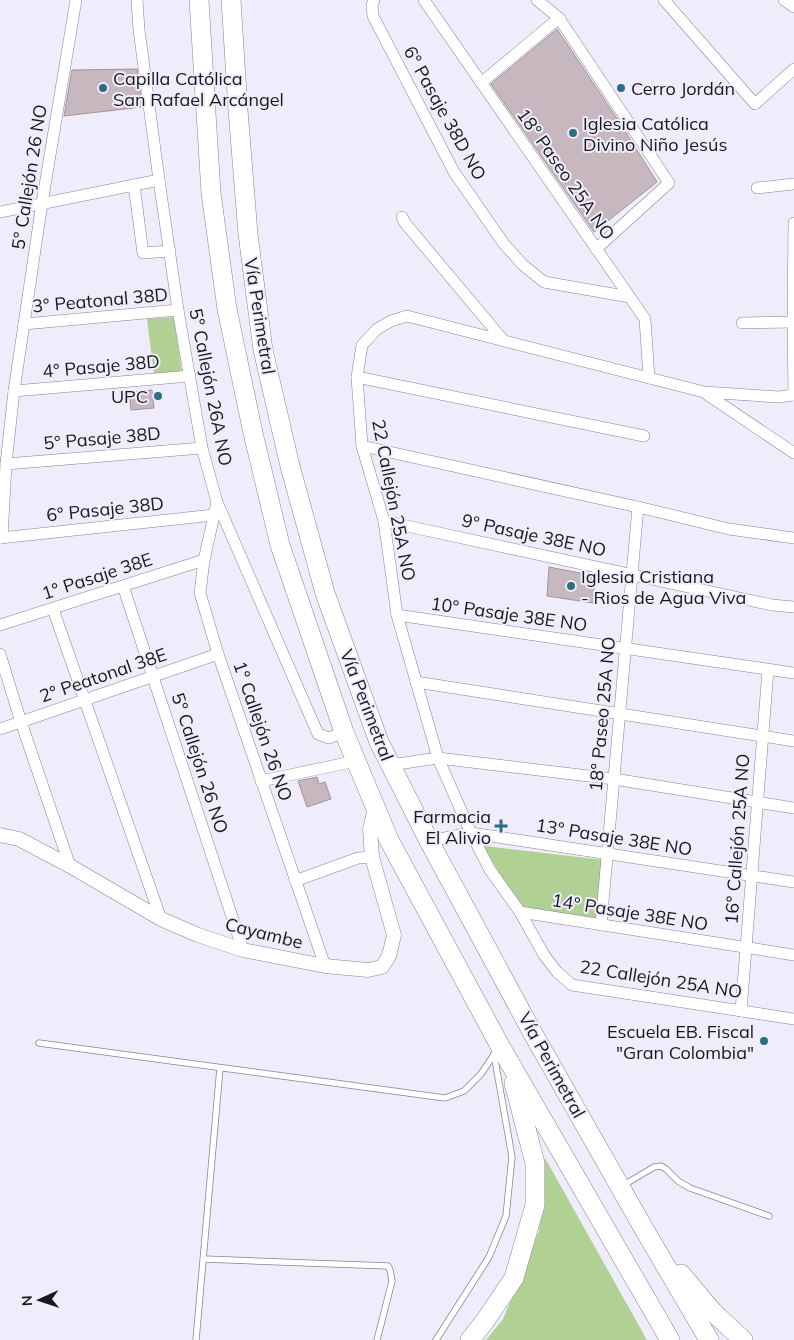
<svg xmlns="http://www.w3.org/2000/svg" width="794" height="1340" font-family="Mulish,sans-serif">
<style>
.green{fill:#b0d193}
.building{fill:#c6b8be;stroke:#a2949a}
.lines{fill:none;stroke-linecap:round;stroke-linejoin:round}
.service-casing{stroke:#85838f;stroke-width:7}
.minor-casing{stroke:#85838f;stroke-width:12}
.tertiary-casing{stroke:#85838f;stroke-width:15}
.trunk-casing{stroke:#85838f;stroke-width:20}
.service{stroke:#fff;stroke-width:5.5}
.minor{stroke:#fff;stroke-width:11}
.tertiary{stroke:#fff;stroke-width:14}
.trunk{stroke:#fff;stroke-width:19}
.poi-dot{fill:#2d6f81;stroke:#efedfb;stroke-width:2}
.labels{text-anchor:middle;dominant-baseline:central;stroke-width:4;stroke-linejoin:round;paint-order:stroke}
.poi-label{font-size:18px;fill:#19181d;stroke:#efedfb;text-anchor:start}
.street-label{font-size:18px;fill:#19181d;stroke:#efedfb}
</style>
<rect width="100%" height="100%" fill="#efedfb"/>
<!-- green -->
<g class="green">
<path d="M174,317L182,374L154,375L147,319Z"/>
<path d="M485,846L604,860L599,918L522,909L485,850Z"/>
<path d="M545,1158L647,1340H486L503,1319L539,1231Z"/>
</g>
<!-- building -->
<g class="building">
<path d="M557,29L620,123L657,182L594,232L491,84Z"/>
<path d="M137,69L142,107L64,116L72,70Z"/>
<path d="M152,390L154,408L131,410L129,392Z"/>
<path d="M549,567L595,576L593,603L547,596Z"/>
<path d="M317,777L319,784L325,782L331,799L307,807L298,781Z"/>
</g>
<g class="lines">
<!-- service casing -->
<g class="service-casing">
<g id="service">
<path d="M39,1043L445,1098L464,1091L481,1074L497,1050"/>
<path d="M622,1186L654,1167L661,1166L666,1169L678,1181L690,1188L769,1216"/>
<path d="M204,1259L388,1266L390,1270L392,1281L377,1340"/>
<path d="M196,1340L220,1068"/>
<path d="M436,1340L489,1257L506,1216L512,1157L494,1054"/>
</g>
</g>
<!-- minor casing -->
<g class="minor-casing">
<g id="minor">
<path d="M137,0L139,30L159,180L178,310L202,448L217,502L318,734L329,738L344,732"/>
<path d="M374,0L372,5L373,16L454,172L504,244L523,265L544,282L630,297"/>
<path d="M424,0L645,319L649,378"/>
<path d="M537,0L559,18L669,183L596,249"/>
<path d="M664,0L755,104L794,69"/>
<path d="M784,0L794,7"/>
<path d="M481,83L559,18"/>
<path d="M134,185L143,253L170,251"/>
<path d="M757,188L794,184"/>
<path d="M0,212L159,180"/>
<path d="M402,217L405,223L504,341"/>
<path d="M742,323L794,322"/>
<path d="M24,324L178,310"/>
<path d="M357,377L644,436"/>
<path d="M14,391L190,376"/>
<path d="M705,393L794,453"/>
<path d="M794,395L779,397L704,392L407,316L391,321L377,329L362,345L357,377L362,446L384,521L397,615L438,758L471,833L490,870L520,912L544,955L557,972L572,985L794,1019"/>
<path d="M794,395L793,322L794,223"/>
<path d="M362,446L638,507L729,529L794,538"/>
<path d="M6,464L202,448"/>
<path d="M217,502L204,560L200,593L218,654L325,966"/>
<path d="M384,521L772,605L794,607"/>
<path d="M0,538L214,515"/>
<path d="M2,538L6,464L14,391L42,203L76,0"/>
<path d="M123,586L243,950"/>
<path d="M53,609L161,919"/>
<path d="M397,615L794,673"/>
<path d="M0,625L204,560"/>
<path d="M0,654L21,722L70,866"/>
<path d="M416,682L794,741"/>
<path d="M0,729L218,654"/>
<path d="M391,765L438,758L614,779L794,808"/>
<path d="M261,781L356,761"/>
<path d="M429,841L471,833L794,882"/>
<path d="M295,881L358,858L372,857"/>
<path d="M520,912L794,955"/>
<path d="M601,925L638,507"/>
<path d="M741,1011L768,670"/>
</g>
</g>
<!-- tertiary casing -->
<g class="tertiary-casing">
<path id="tertiary" d="M0,835L19,839L70,866L161,919L198,935L243,950L325,966L368,970L382,967L389,956L394,935L372,857L370,829L373,817L377,811"/>
</g>
<!-- trunk casing -->
<g class="trunk-casing">
<g id="trunk">
<path d="M199,0L211,193L227,309L253,433L280,545L344,732L389,840L500,1046L670,1340"/>
<path d="M231,0L238,110L248,234L263,350L290,466L325,593L379,742L429,841L531,1030L644,1229L709,1340"/>
<path d="M681,1274L713,1312L743,1340"/>
<path d="M470,1340L485,1321L514,1278L535,1205V1163L514,1083"/>
</g>
</g>
<!-- service -->
<use href="#service" class="service"/>
<!-- minor -->
<use href="#minor" class="minor"/>
<!-- tertiary -->
<use href="#tertiary" class="tertiary"/>
<!-- trunk -->
<use href="#trunk" class="trunk"/>
</g>
<!-- markers -->
<g class="poi-dot">
<circle cx="103" cy="88" r="5"/>
<circle cx="621" cy="88" r="5"/>
<circle cx="573" cy="133" r="5"/>
<circle cx="158" cy="396" r="5"/>
<circle cx="571" cy="586" r="5"/>
<path d="M498.5 818.5h5v5h5v5h-5v5h-5v-5h-5v-5h5z"/>
<circle cx="764" cy="1041" r="5"/>
</g>
<g class="labels">
<!-- poi labels -->
<g class="poi-label">
<text x="113" y="78">Capilla Católica<tspan x="113" dy="21">San Rafael Arcángel</tspan></text>
<text x="631" y="88">Cerro Jordán</text>
<text x="583" y="123">Iglesia Católica<tspan x="583" dy="21">Divino Niño Jesús</tspan></text>
<text x="148" y="396" text-anchor="end">UPC</text>
<text x="581" y="576">Iglesia Cristiana<tspan x="581" dy="21">- Rios de Agua Viva</tspan></text>
<text x="491" y="816" text-anchor="end">Farmacia<tspan x="491" dy="21">El Alivio</tspan></text>
<text x="754" y="1031" text-anchor="end">Escuela EB. Fiscal<tspan x="754" dy="21">"Gran Colombia"</tspan></text>
</g>
<!-- street labels -->
<g class="street-label">
<text transform="translate(445 113) rotate(61)">6° Pasaje 38D NO</text>
<text transform="translate(566 174) rotate(55)">18° Paseo 25A NO</text>
<text transform="translate(29 177) rotate(-81)">5° Callejón 26 NO</text>
<text transform="translate(100 300) rotate(-5)">3° Peatonal 38D</text>
<text transform="translate(260 316) rotate(81)">Vía Perimetral</text>
<text transform="translate(101 366) rotate(-5)">4° Pasaje 38D</text>
<text transform="translate(211 387) rotate(79)">5° Callejón 26A NO</text>
<text transform="translate(102 438) rotate(-5)">5° Pasaje 38D</text>
<text transform="translate(394 500) rotate(79)">22 Callejón 25A NO</text>
<text transform="translate(105 509) rotate(-6)">6° Pasaje 38D</text>
<text transform="translate(534 535) rotate(12)">9° Pasaje 38E NO</text>
<text transform="translate(97 576) rotate(-18)">1° Pasaje 38E</text>
<text transform="translate(509 614) rotate(8)">10° Pasaje 38E NO</text>
<text transform="translate(103 675) rotate(-19)">2° Peatonal 38E</text>
<text transform="translate(367 705) rotate(69)">Vía Perimetral</text>
<text transform="translate(602 714) rotate(-85)">18° Paseo 25A NO</text>
<text transform="translate(263 731) rotate(71)">1° Callejón 26 NO</text>
<text transform="translate(200 763) rotate(72)">5° Callejón 26 NO</text>
<text transform="translate(614 837) rotate(9)">13° Pasaje 38E NO</text>
<text transform="translate(737 839) rotate(-86)">16° Callejón 25A NO</text>
<text transform="translate(630 912) rotate(9)">14° Pasaje 38E NO</text>
<text transform="translate(264 933) rotate(14)">Cayambe</text>
<text transform="translate(661 979) rotate(9)">22 Callejón 25A NO</text>
<text transform="translate(552 1065) rotate(61)">Vía Perimetral</text>
</g>
</g>
<!-- north arrow -->
<g transform="translate(40 1300) rotate(267)" stroke="#efedfb" stroke-width="4" paint-order="stroke">
<path d="M0-4L9 19L0 12L-9 19Z" fill="#19181d"/>
<text y="-8" font-size="14" font-weight="bold" text-anchor="middle" fill="#19181d">N</text>
</g>
</svg>
